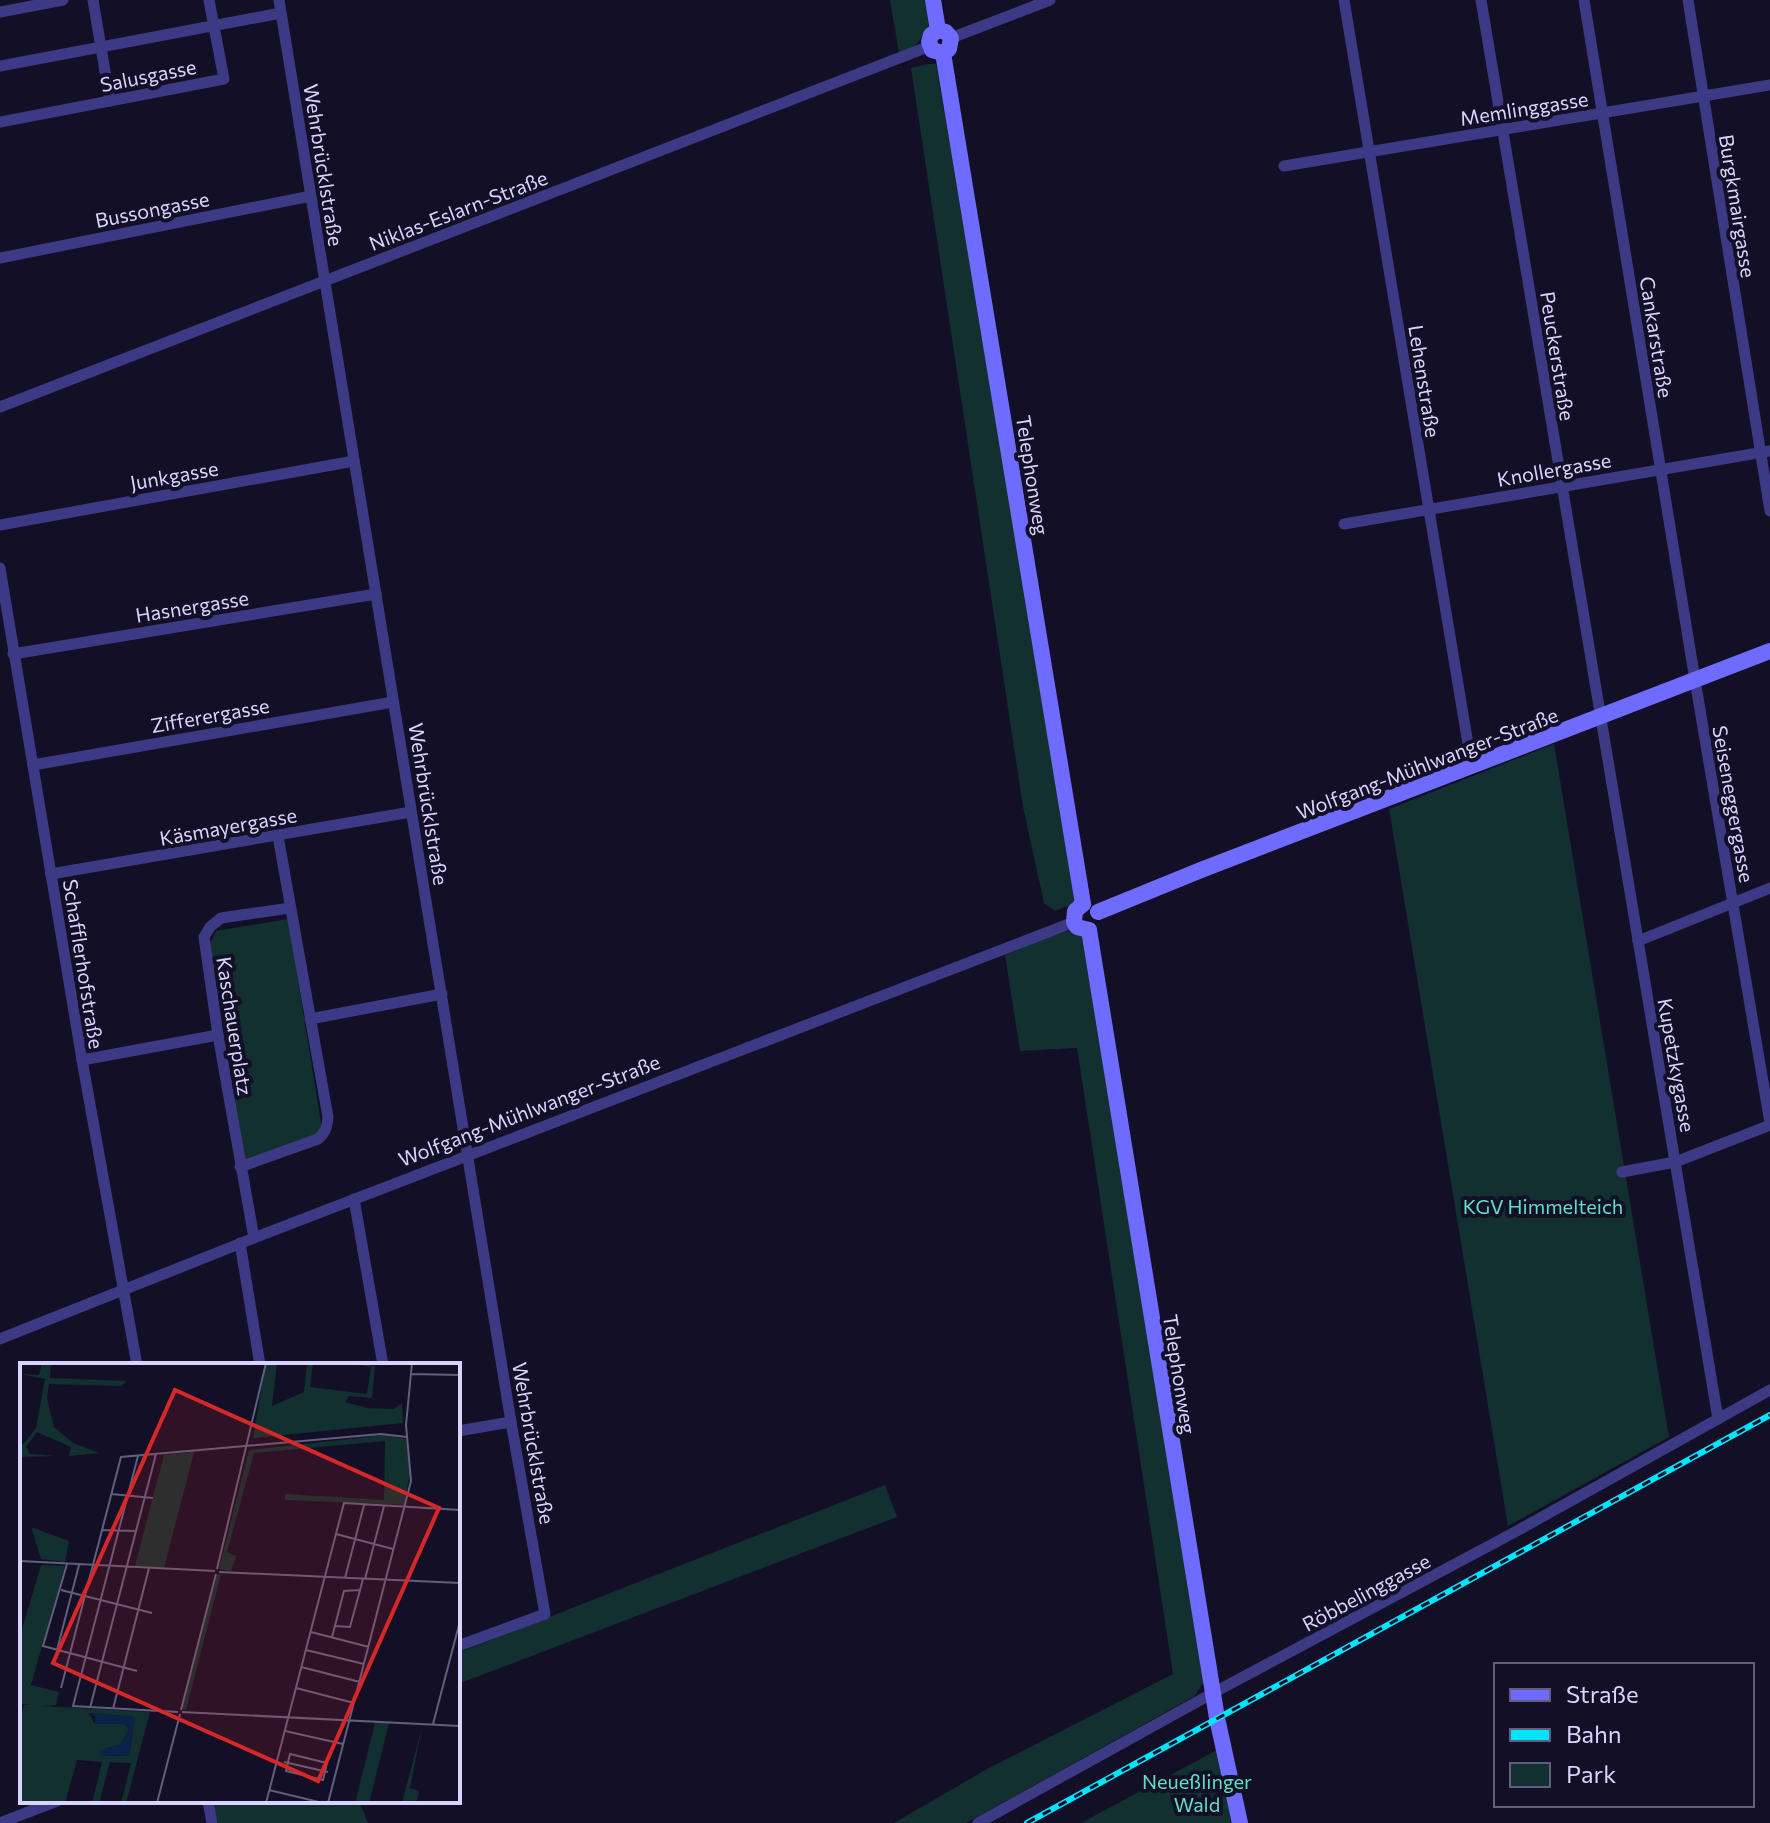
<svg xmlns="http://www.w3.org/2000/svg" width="1770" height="1823" font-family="Commissioner,sans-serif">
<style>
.green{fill:#12302f}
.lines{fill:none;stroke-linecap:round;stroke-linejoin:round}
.street{stroke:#3d3a85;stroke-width:11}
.secondary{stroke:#6f6bff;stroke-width:16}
.rail-casing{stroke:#00e5ff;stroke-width:6}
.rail{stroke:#130f26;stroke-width:3;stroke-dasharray:9;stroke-linecap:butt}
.labels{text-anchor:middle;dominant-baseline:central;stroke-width:8;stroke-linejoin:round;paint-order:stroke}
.street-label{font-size:20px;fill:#d9d4ff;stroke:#130f26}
.park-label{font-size:20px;fill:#5fe0c0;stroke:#130f26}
.inset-road{fill:none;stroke:#625e7d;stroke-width:2}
.view{fill:#d62828;fill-opacity:0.15;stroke:#d62828;stroke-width:4}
.inset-edge{fill:none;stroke:#d9d4ff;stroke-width:4}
</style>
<rect width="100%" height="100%" fill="#130f26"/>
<!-- green -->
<g class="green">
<path d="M890,0H925L930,26L916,45L899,53Z"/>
<path d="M928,64H936L1078,897L1075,903L1055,911L1044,903L1023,807L911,68Z"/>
<path d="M1554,744L1669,1437L1508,1526L1389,809Z"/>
<path d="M288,919L322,1129L318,1135L245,1160L210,944L216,931Z"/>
<path d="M1072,930L1082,937L1206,1678L1195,1696L966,1823H894L987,1769L1173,1674L1077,1048L1020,1051L1005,955L1043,938Z"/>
<path d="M885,1485L897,1517L458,1684V1653Z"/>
<path d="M1217,1750L1234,1823H1081Z"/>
<path d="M213,1801H359L368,1823H218Z"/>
</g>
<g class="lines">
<!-- street -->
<g class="street">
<path d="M93,0L110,101"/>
<path d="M279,0L511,1422L545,1614L458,1646"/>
<path d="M1344,0L1472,768"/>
<path d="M1481,0L1718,1419"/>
<path d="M1584,0L1695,680L1770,1123"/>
<path d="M1688,0L1770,511"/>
<path d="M0,12L63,0"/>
<path d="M951,38L1050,0"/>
<path d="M0,66L281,13"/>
<path d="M0,122L224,79L209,0"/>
<path d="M1284,166L1770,85"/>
<path d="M0,258L311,196"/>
<path d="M0,407L930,46"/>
<path d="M1344,524L1770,451"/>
<path d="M0,525L354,461"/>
<path d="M0,568L82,1060L137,1365"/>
<path d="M13,654L376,594"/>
<path d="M33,765L393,702"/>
<path d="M51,874L411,812"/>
<path d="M1638,941L1770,888"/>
<path d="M310,1019L442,994"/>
<path d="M82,1060L218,1035"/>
<path d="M240,1167L318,1139C326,1132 327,1127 328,1117L278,836"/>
<path d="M1622,1172L1675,1162L1770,1125"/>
<path d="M354,1199L383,1365"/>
<path d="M254,1238L218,1035L204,937L210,927L221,918L290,908"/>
<path d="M240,1243L260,1365"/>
<path d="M0,1339L254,1238L1074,922"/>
<path d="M458,1431L511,1422"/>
<path d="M208,1801L212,1823"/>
<path d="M0,1823L57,1801"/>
<path d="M978,1823L1213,1693L1515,1532L1770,1390"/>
</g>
<!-- secondary -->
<g class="secondary">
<path d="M933,0L938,30"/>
<path d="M938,30L931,35L929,42L932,50L943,53"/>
<path d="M938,30L946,32L951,38L949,49L943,53"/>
<path d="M943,53L1083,904"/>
<path d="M1083,904L1075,911L1074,922L1077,927L1089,930"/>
<path d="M1098,912L1201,870L1770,651"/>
<path d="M1089,930L1217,1718L1240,1823"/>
</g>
<!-- rail casing -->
<g class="rail-casing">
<path id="rail" d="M1027,1823L1770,1415"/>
</g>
<!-- rail -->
<use href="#rail" class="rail"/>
</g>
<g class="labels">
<!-- street labels -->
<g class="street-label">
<text transform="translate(148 75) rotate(-11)">Salusgasse</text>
<text transform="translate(1524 108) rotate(-9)">Memlinggasse</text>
<text transform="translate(324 165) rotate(81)">Wehrbrücklstraße</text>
<text transform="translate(1738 206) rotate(81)">Burgkmairgasse</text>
<text transform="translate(152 209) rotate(-11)">Bussongasse</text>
<text transform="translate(458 210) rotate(-21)">Niklas-Eslarn-Straße</text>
<text transform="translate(1657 337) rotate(81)">Cankarstraße</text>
<text transform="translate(1558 356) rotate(81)">Peuckerstraße</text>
<text transform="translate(1425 381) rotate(81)">Lehenstraße</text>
<text transform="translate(1554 469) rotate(-10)">Knollergasse</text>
<text transform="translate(174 475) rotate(-10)">Junkgasse</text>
<text transform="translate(1033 475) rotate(81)">Telephonweg</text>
<text transform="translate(192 606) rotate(-9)">Hasnergasse</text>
<text transform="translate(210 715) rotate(-10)">Zifferergasse</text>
<text transform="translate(1427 763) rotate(-21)">Wolfgang-Mühlwanger-Straße</text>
<text transform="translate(429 804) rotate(81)">Wehrbrücklstraße</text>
<text transform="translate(1734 804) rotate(80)">Seiseneggergasse</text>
<text transform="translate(228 826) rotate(-10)">Käsmayergasse</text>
<text transform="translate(84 964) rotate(81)">Schafflerhofstraße</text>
<text transform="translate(235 1026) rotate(81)">Kaschauerplatz</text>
<text transform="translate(1677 1065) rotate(80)">Kupetzkygasse</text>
<text transform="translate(529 1110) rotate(-21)">Wolfgang-Mühlwanger-Straße</text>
<text transform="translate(1180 1374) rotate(81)">Telephonweg</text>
<text transform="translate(534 1443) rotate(80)">Wehrbrücklstraße</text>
<text transform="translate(1366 1592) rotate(-28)">Röbbelinggasse</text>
</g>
<!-- park labels -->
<g class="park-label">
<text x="1543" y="1206">KGV Himmelteich</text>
<text x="1197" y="1781">Neueßlinger<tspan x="1197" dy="23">Wald</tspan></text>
</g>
</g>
<!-- overview -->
<g transform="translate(20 1363)">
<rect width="440" height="440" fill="#130f26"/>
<path d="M22,0H31L30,15L107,18L101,23L29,21L27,35L34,64L53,80L79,90L49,93L51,84L17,69L6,84L10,91L37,93L0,94V85L16,65L25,16L0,11L19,12ZM246,0H257L252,43L284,29L287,0H293L290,24L347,31L351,4L330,1V0L355,3L352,35L329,33L325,39L347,45L374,46L382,40L383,60L233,75ZM365,72L386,76L390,111L384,142L265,137V131L364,137L365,78L234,90L207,189L216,193L211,208L199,206L229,87ZM174,89L144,205L115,203L144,92ZM11,164L49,178L45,199L21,196ZM21,202L45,203L11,322L39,329L36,342L23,343L130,349L106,440H101L111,400L90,399L79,440H72L82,399L57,397L45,440H0V354L4,342H15L0,341V273ZM69,350L115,354L109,393L80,392V387L100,382L109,366L104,361H75ZM201,211L166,347L162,346L197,212ZM355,360H369L349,440H335ZM402,364L390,425L399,428L396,440H382Z" fill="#12302f" fill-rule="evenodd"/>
<path d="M68,350L115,354L109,393L80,392V387L100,382L109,366L103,361H75V353Z" fill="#0c2248"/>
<path class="inset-road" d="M391,11L440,12M118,93L53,343L158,349M91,131L133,135M82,167L116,168M316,171L373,186M0,198L195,208M47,201L23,283L117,308M197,206L246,0M199,209L440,220M325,215L344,142M345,216L364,143M41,227L132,250M315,263L330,264L343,216M291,269L349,284M312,274L324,228L340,227M37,287L59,202M286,287L344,301M281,304L340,319M41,325L101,94L361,71L387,74M276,325L334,340M70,345L136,91M93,346L129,205M161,347L196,211M162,349L440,363M413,361L440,258M265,368L323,381M270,391L307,400L303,417L266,408ZM264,399L308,409M249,427L303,440M137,440L160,351M246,440L324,140L440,147M308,440L391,118L386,62L392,0"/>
<path class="view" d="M155,27L419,145L298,418L33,300Z"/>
<rect width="440" height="440" class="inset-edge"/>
</g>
<!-- legend -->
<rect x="1494" y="1663" width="260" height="144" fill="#130f26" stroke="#625e7d" stroke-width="2"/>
<rect x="1510" y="1689" width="40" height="12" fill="#6f6bff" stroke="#625e7d" stroke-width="2"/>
<text x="1566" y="1703" font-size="24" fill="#d9d4ff">Straße</text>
<rect x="1510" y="1729" width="40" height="12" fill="#00e5ff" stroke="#625e7d" stroke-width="2"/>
<text x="1566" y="1743" font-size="24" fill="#d9d4ff">Bahn</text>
<rect x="1510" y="1763" width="40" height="24" fill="#12302f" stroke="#625e7d" stroke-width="2"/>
<text x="1566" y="1783" font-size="24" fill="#d9d4ff">Park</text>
</svg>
